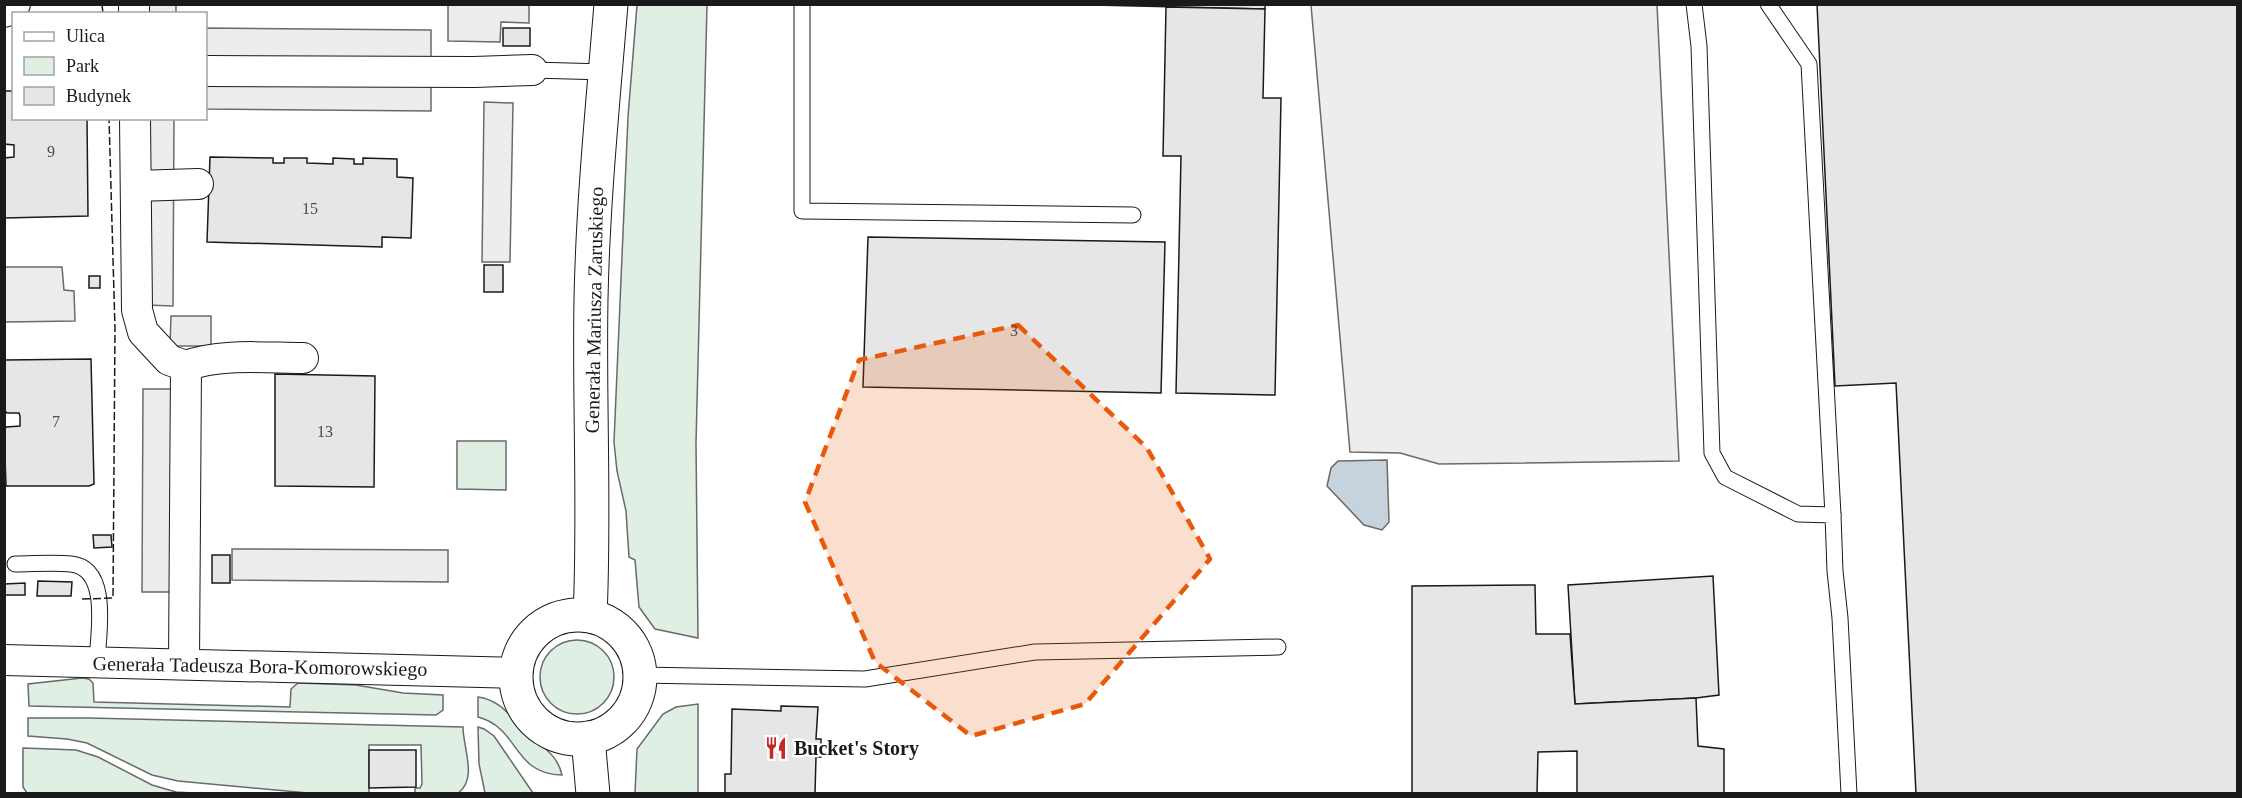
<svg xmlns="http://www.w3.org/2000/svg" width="2242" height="798" font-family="Georgia,serif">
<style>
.green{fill:#e0efe3;stroke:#6a6a6a;stroke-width:1.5}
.parking{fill:#ededed;stroke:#6a6a6a;stroke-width:1.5}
.water{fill:#c6d2dc;stroke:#6a6a6a;stroke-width:1.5}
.building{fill:#e6e6e6;stroke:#1a1a1a;stroke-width:1.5}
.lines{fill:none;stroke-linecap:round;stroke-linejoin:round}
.lane-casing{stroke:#1a1a1a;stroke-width:17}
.street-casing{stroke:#1a1a1a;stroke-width:32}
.secondary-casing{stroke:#1a1a1a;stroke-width:35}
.lane{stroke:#fff;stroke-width:15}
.street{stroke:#fff;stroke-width:30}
.secondary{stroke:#fff;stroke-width:33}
.fence{stroke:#1a1a1a;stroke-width:1.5;stroke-dasharray:8 3;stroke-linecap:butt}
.marked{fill:#e8590c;fill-opacity:0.2;stroke:#e8590c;stroke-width:4.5;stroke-dasharray:12 8;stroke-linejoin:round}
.labels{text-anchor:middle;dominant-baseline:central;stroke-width:4.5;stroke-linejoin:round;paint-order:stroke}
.number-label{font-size:16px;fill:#4d4d4d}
.street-label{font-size:20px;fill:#1a1a1a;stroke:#fff}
.poi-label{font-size:20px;font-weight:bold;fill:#1a1a1a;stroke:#fff;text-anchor:start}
</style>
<rect width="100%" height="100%" fill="#fff"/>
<!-- green -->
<g class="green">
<path d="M637,5H707L696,443L698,638L655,629L639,607L635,560L629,557L626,511L617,471L614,442L628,117Z"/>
<path d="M457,441H506V490L457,489Z"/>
<circle cx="577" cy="677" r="37"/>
<path d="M82,678L89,679L93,683L94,702L290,707L291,689L298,683L356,685L403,693L443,695V710L436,715L29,706L28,684Z"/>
<path d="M478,697C501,700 511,718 527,732C541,746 558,755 562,775C512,774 520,728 478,717Z"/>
<path d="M698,704V793H635L637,749L663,714L676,707Z"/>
<path d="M28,718H89L463,727C463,748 478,779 458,793H415V788H420L422,784L421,745H369V793H308L178,781L152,775L87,743L67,739L28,736Z"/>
<path d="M478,727L484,729L494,736L533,793H485L479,764Z"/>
<path d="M23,748L76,750L98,757L152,785L176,792L193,793H27L23,787Z"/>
</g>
<!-- parking -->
<g class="parking">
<path d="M147,5H176V13L147,14Z"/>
<path d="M448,5H529V23L501,22L500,42L448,41Z"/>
<path d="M1311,5H1657L1679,461L1439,464L1400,453L1350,452Z"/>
<path d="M206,28L431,30V111L206,109Z"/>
<path d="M484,102L513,103L510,262H482Z"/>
<path d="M146,119H174L173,306L146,305Z"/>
<path d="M5,267H62L64,290L74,291L75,321L5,322Z"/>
<path d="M171,316H211V346H170Z"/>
<path d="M143,389H174L173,592H142Z"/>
<path d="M232,549L448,550V582L232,580Z"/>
</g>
<!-- water -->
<path class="water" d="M1387,460L1389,522L1382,530L1364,525L1327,486L1331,468L1338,461Z"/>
<!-- building -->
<g class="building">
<path d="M1049,4H1265V9Z"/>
<path d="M1817,4H2238V794H1916L1896,383L1835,386Z"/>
<path d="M1166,7L1265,9L1263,98H1281L1275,395L1176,393L1181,156H1163Z"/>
<rect x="503" y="28" width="27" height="18"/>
<path d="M4,91H14V118H87L88,216L4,218V158L14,157V145L4,144Z"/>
<path d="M210,157L273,158V163H284V158H307V163L333,164V158L354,159V164H363V158L397,159V177L413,178L411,238L382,237V247L207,242Z"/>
<path d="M868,237L1165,242L1161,393L863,387Z"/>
<rect x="484" y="265" width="19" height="27"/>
<rect x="89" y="276" width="11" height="12"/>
<path d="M91,359L94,484L89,486H6L4,430L6,427L20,426V416L19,413H7L4,410L5,360Z"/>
<path d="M275,374L375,376L374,487L275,486Z"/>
<path d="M93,535H111L112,547L94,548Z"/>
<rect x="212" y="555" width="18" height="28"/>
<path d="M1713,576L1719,695L1696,698L1575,704L1568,585Z"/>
<path d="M38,581L72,582L71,596H37Z"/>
<path d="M25,583V595H4V584Z"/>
<path d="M1535,585L1536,634H1570L1575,704L1696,698L1698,746L1724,749V794H1577V751L1538,752L1537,794H1412V586Z"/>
<path d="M781,706L818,707L816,739H821V757H816L815,794H725V774H731L732,709L781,711Z"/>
<path d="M369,750H416V787L369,788Z"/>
</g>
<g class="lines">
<!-- lane casing -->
<g class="lane-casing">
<g id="lane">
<path d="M802,4V211L1133,215"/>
<path d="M1694,4L1699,46L1712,453L1725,477L1798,514L1833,515L1835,571L1840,618L1849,794"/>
<path d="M1768,4L1809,64L1833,515"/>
<path d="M532,70L606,72"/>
<path d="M15,564C33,564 53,562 71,564C111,568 98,635 97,662"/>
<path d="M640,675L865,679L1035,652L1278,647"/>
</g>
</g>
<!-- street casing -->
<g class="street-casing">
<g id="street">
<path d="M134,4V14"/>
<path d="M4,12L15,4"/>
<path d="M206,71L474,72L532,70"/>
<path d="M135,118L137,310L143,332L169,360L186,366"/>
<path d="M136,186L198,184"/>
<path d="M4,660L516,673"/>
<path d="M184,664L186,366C220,353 267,358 303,358"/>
</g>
</g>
<!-- secondary casing -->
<g class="secondary-casing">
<g id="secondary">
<circle cx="578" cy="677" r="62"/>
<path d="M590,616C595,510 589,404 591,299C593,200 603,102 611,4"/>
<path d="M588,738L593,794"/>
</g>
</g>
<!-- lane -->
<use href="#lane" class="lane"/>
<!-- street -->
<use href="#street" class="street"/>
<!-- secondary -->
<use href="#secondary" class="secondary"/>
<!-- fence -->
<g class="fence">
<path d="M102,4L103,14"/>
<path d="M82,599L113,598L115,329L109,118"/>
</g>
</g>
<!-- marked area -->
<path class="marked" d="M1018,325L1147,448L1210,559L1085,704L971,736L875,662L805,502L859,360Z"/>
<!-- icons -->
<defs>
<g id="restaurant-bare" transform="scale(1.8)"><path d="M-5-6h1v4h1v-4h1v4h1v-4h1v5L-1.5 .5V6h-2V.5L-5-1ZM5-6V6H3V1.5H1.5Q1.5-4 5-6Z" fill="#c62828" stroke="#fff" stroke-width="2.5" paint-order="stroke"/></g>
</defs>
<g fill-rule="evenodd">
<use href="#restaurant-bare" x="776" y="748"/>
</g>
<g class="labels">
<!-- number labels -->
<g class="number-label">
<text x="51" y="151">9</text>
<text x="310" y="208">15</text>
<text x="1014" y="330">3</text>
<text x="56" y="421">7</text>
<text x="325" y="431">13</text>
</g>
<!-- street labels -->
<g class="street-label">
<text transform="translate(594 310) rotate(-89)">Generała Mariusza Zaruskiego</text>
<text transform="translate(260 666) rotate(1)">Generała Tadeusza Bora-Komorowskiego</text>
</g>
<!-- poi labels -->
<g class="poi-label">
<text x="794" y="748">Bucket's Story</text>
</g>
</g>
<!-- border -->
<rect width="2242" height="798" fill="none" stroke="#1a1a1a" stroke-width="12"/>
<!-- legend -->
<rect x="12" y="12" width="195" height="108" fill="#ffffff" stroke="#a3a3a3" stroke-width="1.5"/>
<rect x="24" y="32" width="30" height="9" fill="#ffffff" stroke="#a3a3a3" stroke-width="1.5"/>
<text x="66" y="42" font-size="18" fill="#1a1a1a">Ulica</text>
<rect x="24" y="57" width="30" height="18" fill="#e0efe3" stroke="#a3a3a3" stroke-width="1.5"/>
<text x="66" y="72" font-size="18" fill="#1a1a1a">Park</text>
<rect x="24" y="87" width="30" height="18" fill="#e6e6e6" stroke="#a3a3a3" stroke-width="1.5"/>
<text x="66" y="102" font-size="18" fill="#1a1a1a">Budynek</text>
</svg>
